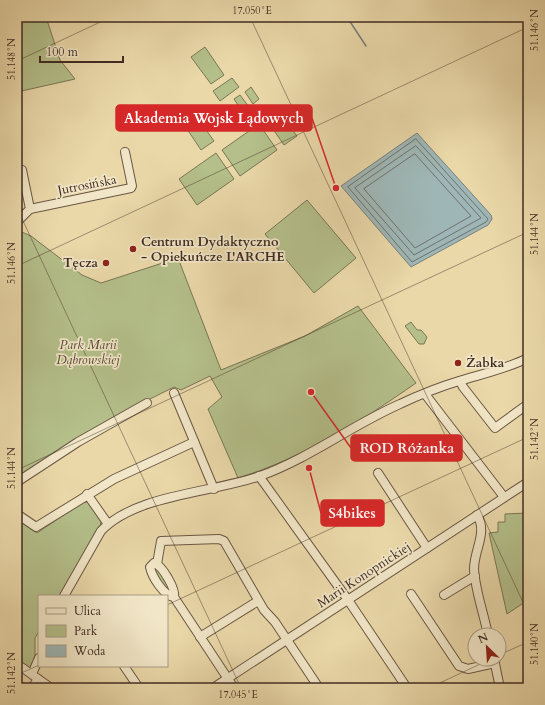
<svg xmlns="http://www.w3.org/2000/svg" width="545" height="705" font-family="Cardo,serif">
<style>
.green{fill:#b4bf8a;stroke:#7a7656}
.water{fill:#9eb6b5;stroke:#787f7b}
.lines{fill:none;stroke-linecap:round;stroke-linejoin:round}
.shore{stroke:#6f716c;stroke-width:1}
.stream{stroke:#787f7b;stroke-width:1.5}
.minor-casing{stroke:#6a5744;stroke-width:10}
.minor{stroke:#f1e6c7;stroke-width:8}
.ticks{fill:none;stroke:#402c23;stroke-width:1;stroke-opacity:0.45}
.poi-dot{fill:#8f2418;stroke:#f1e6c7;stroke-width:1.5}
.labels{text-anchor:middle;dominant-baseline:central;stroke-width:3.5;stroke-linejoin:round;paint-order:stroke}
.street-label{font-size:13px;fill:#402c23;stroke:#f1e6c7}
.poi-label{font-size:13px;font-weight:bold;fill:#402c23;stroke:#f1e6c7;text-anchor:start}
.park-label{font-size:13px;font-style:italic;fill:#574938;stroke:#f1e6c7}
.leader{fill:none;stroke:#d62828;stroke-width:1.5}
.callout-dot{fill:#d62828;stroke:#f1e6c7;stroke-width:1.5}
.callout{fill:#d62828;stroke:#d62828;stroke-width:1.5}
.callout-label{font-size:14px;text-anchor:middle;font-weight:bold;fill:#fff}
.neatline{fill:none;stroke:#402c23;stroke-width:1.5}
.ticks-label{font-size:10px;text-anchor:middle;fill:#402c23}
</style>
<rect width="100%" height="100%" fill="#ead8a9"/>
<filter id="stains"><feTurbulence type="fractalNoise" baseFrequency=".005" numOctaves="4"/><feColorMatrix values="0 0 0 0 .2 0 0 0 0 .09 0 0 0 0 .02 0 0 0 .5 -.17"/></filter>
<radialGradient id="worn" r=".72"><stop offset=".6" stop-color="#630" stop-opacity="0"/><stop offset="1" stop-color="#630" stop-opacity=".3"/></radialGradient>
<!-- green -->
<g class="green">
<path d="M17,17H46L60,60L75,79L17,92Z"/>
<path d="M205,47L224,75L211,84L191,57Z"/>
<path d="M232,78L239,87L220,101L213,91Z"/>
<path d="M251,87L259,99L253,104L245,92Z"/>
<path d="M240,95L249,107L242,111L234,99Z"/>
<path d="M278,111L297,136L284,145L266,119Z"/>
<path d="M199,120L214,141L201,150L187,129Z"/>
<path d="M259,124L277,150L240,176L222,150Z"/>
<path d="M216,153L234,179L197,205L179,179Z"/>
<path d="M307,200L356,258L314,293L265,234Z"/>
<path d="M17,230L31,236L82,275L101,283L178,258L221,370L305,336L358,306L416,383C360,422 303,458 238,478L208,409L222,397L210,376L181,390L174,387L140,404L17,479Z"/>
<path d="M411,322L417,330H421L427,337L424,344H419L405,326Z"/>
<path d="M83,502H88L101,522L100,526L59,596H39V631L35,638V655L32,667L29,669L17,660V518L37,533Z"/>
<path d="M528,513V611L522,604L507,614L489,533L498,532V522H505V514Z"/>
<path d="M155,566L173,589L169,595L152,568Z"/>
</g>
<!-- water -->
<path class="water" d="M417,133L491,215L492,219L488,225L411,267L341,186Z"/>
<g class="lines">
<!-- shore -->
<g class="shore">
<path d="M416,139L488,219L486,222L412,262L348,187Z"/>
<path d="M416,146L481,218L414,255L355,188Z"/>
<path d="M415,154L471,216L415,248L364,189Z"/>
</g>
<!-- stream -->
<path class="stream" d="M347,17L366,46"/>
<!-- minor casing -->
<g class="minor-casing">
<g id="minor">
<path d="M22,170L30,209"/>
<path d="M17,222L30,209L131,188L132,186L125,152"/>
<path d="M460,381L463,387L495,428L528,404"/>
<path d="M174,393L214,489"/>
<path d="M425,394L504,497"/>
<path d="M378,473L427,548"/>
<path d="M259,476L348,600L407,688"/>
<path d="M17,482L78,442L147,403"/>
<path d="M87,494L108,524"/>
<path d="M17,514L36,527L114,479L194,442"/>
<path d="M477,515C488,532 474,550 474,569C475,590 484,614 488,635"/>
<path d="M157,564L161,541L219,539L224,541L264,610L275,622L319,688"/>
<path d="M411,594L459,666L468,669L495,663"/>
<path d="M444,595L475,576"/>
<path d="M64,596L101,531C136,494 213,493 260,476C310,458 352,425 400,404C419,395 439,387 459,381C482,374 506,369 528,358"/>
<path d="M174,597C164,596 152,577 150,567L154,563C162,565 176,589 174,597L234,688"/>
<path d="M200,637L258,601"/>
<path d="M494,659L500,688"/>
<path d="M17,664L51,688"/>
<path d="M124,666L139,688"/>
<path d="M32,674L39,658"/>
<path d="M32,688L38,679"/>
<path d="M213,688L528,482"/>
</g>
</g>
<!-- minor -->
<use href="#minor" class="minor"/>
</g>
<!-- ticks -->
<path class="ticks" d="M250,17L528,613M17,61L111,17M17,208L241,688M17,266L528,27M17,470L528,232M167,605L528,437M499,655L528,642M17,675L39,665M429,688L491,659"/>
<!-- markers -->
<g class="poi-dot">
<circle cx="133" cy="249" r="4"/>
<circle cx="106" cy="263" r="4"/>
<circle cx="458" cy="363" r="4"/>
</g>
<g class="labels">
<!-- street labels -->
<g class="street-label">
<text transform="translate(87 185) rotate(-11)">Jutrosińska</text>
<text transform="translate(364 575) rotate(-33)">Marii Konopnickiej</text>
</g>
<!-- poi labels -->
<g class="poi-label">
<text x="141" y="242">Centrum Dydaktyczno<tspan x="141" dy="15">- Opiekuńcze L'ARCHE</tspan></text>
<text x="98" y="263" text-anchor="end">Tęcza</text>
<text x="466" y="363">Żabka</text>
</g>
<!-- park labels -->
<g class="park-label">
<text x="88" y="345">Park Marii<tspan x="88" dy="15">Dąbrowskiej</tspan></text>
</g>
</g>
<!-- callouts -->
<path class="leader" d="M336 188L312 118M311 392L351 448M309 468L321 513"/>
<g class="callout-dot">
<circle cx="336" cy="188" r="4"/>
<circle cx="311" cy="392" r="4"/>
<circle cx="309" cy="468" r="4"/>
</g>
<g class="callout">
<rect x="116" y="105" width="196" height="26" rx="4"/>
<rect x="351" y="435" width="111" height="26" rx="4"/>
<rect x="321" y="500" width="63" height="26" rx="4"/>
</g>
<g class="callout-label">
<text x="214" y="123">Akademia Wojsk Lądowych</text>
<text x="407" y="453">ROD Różanka</text>
<text x="352" y="518">S4bikes</text>
</g>
<!-- margin -->
<rect width="545" height="705" fill="none" stroke="#ead8a9" stroke-width="44"/>
<!-- legend -->
<rect x="38" y="595" width="130" height="72" fill="#f1e6c7" stroke="#aa9c85"/>
<rect x="46" y="608" width="20" height="6" fill="#f1e6c7" stroke="#aa9c85"/>
<text x="74" y="615" font-size="12" fill="#402c23">Ulica</text>
<rect x="46" y="625" width="20" height="12" fill="#b4bf8a" stroke="#aa9c85"/>
<text x="74" y="635" font-size="12" fill="#402c23">Park</text>
<rect x="46" y="645" width="20" height="12" fill="#9eb6b5" stroke="#aa9c85"/>
<text x="74" y="655" font-size="12" fill="#402c23">Woda</text>
<!-- north arrow -->
<g transform="translate(487 647) rotate(335)"><circle r="19" fill="#f1e6c7" stroke="#aa9c85"/>
<path d="M0-3L7 15L0 10L-7 15Z" fill="#8f2418"/>
<text y="-6" font-size="11" font-weight="bold" text-anchor="middle" fill="#402c23">N</text>
</g>
<!-- scale -->
<path d="M40 56v6h83v-6" fill="none" stroke="#402c23" stroke-width="2"/>
<text x="46" y="56" font-size="12" fill="#402c23" stroke="#f1e6c7" stroke-width="3" paint-order="stroke">100 m</text>
<rect x="22" y="22" width="501" height="661" class="neatline"/>
<g class="ticks-label">
<text x="252" y="14">17.050°E</text>
<text transform="translate(534 30) rotate(-90)" y="4">51.146°N</text>
<text transform="translate(11 59) rotate(-90)" y="4">51.148°N</text>
<text transform="translate(534 234) rotate(-90)" y="4">51.144°N</text>
<text transform="translate(11 263) rotate(-90)" y="4">51.146°N</text>
<text transform="translate(534 439) rotate(-90)" y="4">51.142°N</text>
<text transform="translate(11 468) rotate(-90)" y="4">51.144°N</text>
<text transform="translate(534 644) rotate(-90)" y="4">51.140°N</text>
<text transform="translate(11 673) rotate(-90)" y="4">51.142°N</text>
<text x="238" y="698">17.045°E</text>
</g>
<rect width="100%" height="100%" filter="url(#stains)"/>
<rect width="100%" height="100%" fill="url(#worn)"/>
</svg>
